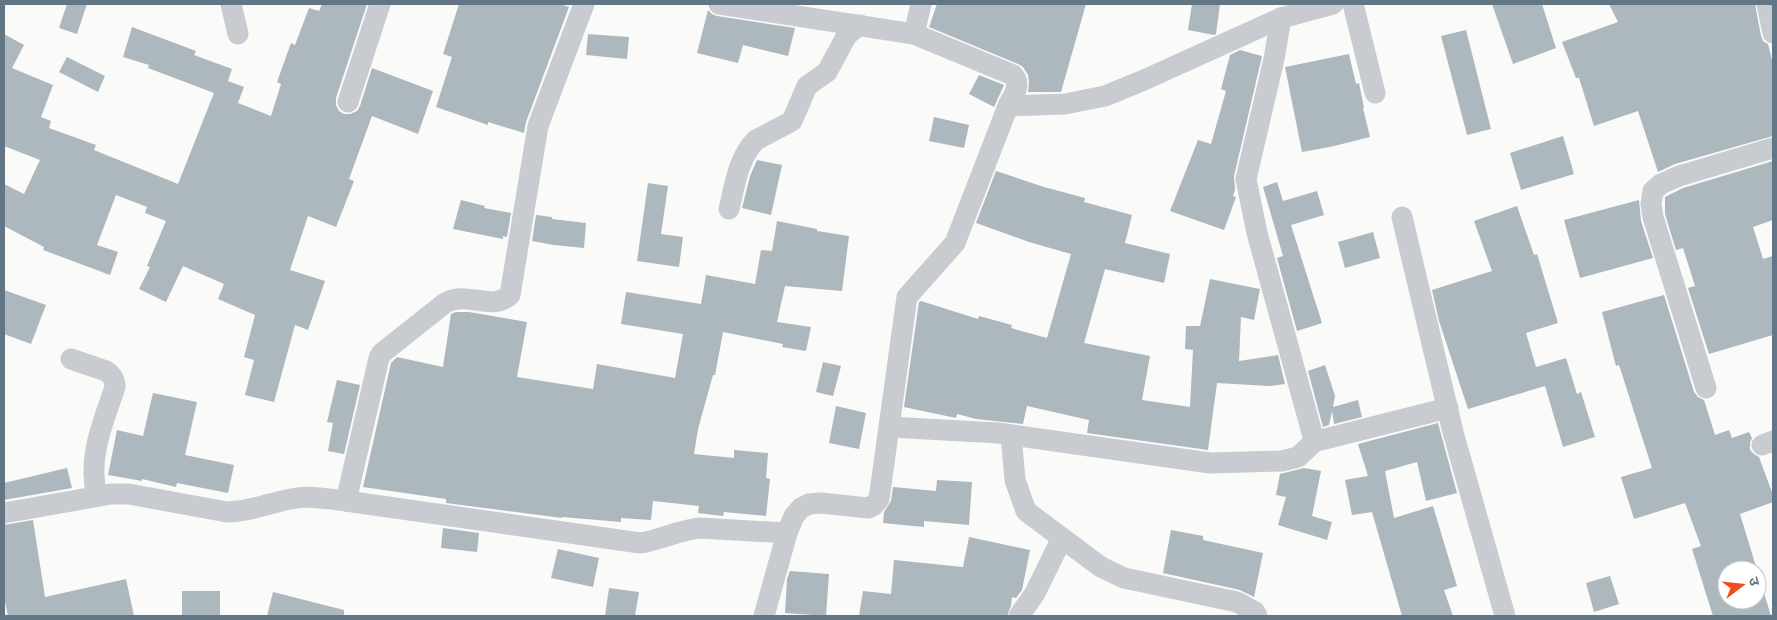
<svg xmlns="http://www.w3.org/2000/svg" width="1777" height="620" font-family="'Roboto Condensed','Noto Sans Devanagari',sans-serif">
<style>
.building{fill:#adb7be;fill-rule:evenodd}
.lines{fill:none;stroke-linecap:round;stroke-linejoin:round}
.minor{stroke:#c8ccd0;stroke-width:21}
</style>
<rect width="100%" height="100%" fill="#fafaf8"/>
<!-- building -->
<g class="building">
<path d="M67,4H87L77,34L59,28Z"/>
<path d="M322,4H367L336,98V105L339,111L344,114H350L357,111L360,106L372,68L433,91L418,134L372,116L349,179L354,181L336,227L308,216L290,270L325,281L308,330L295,325L274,402L245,395L254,360L244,357L255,315L218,299L224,284L183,266L166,302L139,289L150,267L147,266L166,221L145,213L147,207L116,195L97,245L118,252L110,275L43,250L44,247L4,226V184L24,194L40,160L4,146V34L24,45L12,68L53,85L41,117L51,121L49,128L96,145L94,150L178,184L214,93L148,68L149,65L123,57L132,27L196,51L194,55L232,69L228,81L244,87L238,103L271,116L281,84L277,82L291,43L295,45L309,8L319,11Z"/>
<path d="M459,4H560L569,7L526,122L524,133L488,122V125L436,107L452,57L443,54Z"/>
<path d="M937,4H1086L1061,92H1028L1029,83L1028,75L1023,67L1018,64L929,27Z"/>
<path d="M1192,4H1220L1216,34L1214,35L1188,30Z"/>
<path d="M1492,4H1542L1556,48L1513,64Z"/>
<path d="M1609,4H1755L1761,36L1763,41L1768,44L1773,64V136L1675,164L1658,172L1638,111L1594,126L1579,78H1576L1562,42L1618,22Z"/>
<path d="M708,10L712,14L717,16L795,28L788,56L743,45L738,63L697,53Z"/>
<path d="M1466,30L1491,129L1467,135L1441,36Z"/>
<path d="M588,34L629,37L627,59L586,55Z"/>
<path d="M1240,50L1262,56L1234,176L1235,190L1233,196L1236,197L1224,230L1170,211L1198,140L1211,144L1226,91L1221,89L1230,55Z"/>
<path d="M1349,54L1356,84L1359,83L1364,108H1363L1370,137L1330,147L1302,152L1285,67Z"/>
<path d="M67,57L105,76L98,92L59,72Z"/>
<path d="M979,75L1004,85L994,107L969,94Z"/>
<path d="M934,117L969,125L964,148L929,141Z"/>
<path d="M1563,136L1574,174L1521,190L1510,153Z"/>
<path d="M757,160L782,165L771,215L742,208L750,176Z"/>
<path d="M1773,161V220L1753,227L1763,259L1773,256V335L1709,354L1688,288L1695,286L1683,248L1676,250L1665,214V197L1683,188Z"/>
<path d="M996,171L1044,187L1085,198L1084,202L1132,215L1125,243L1170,254L1164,283L1105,269L1084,343L1150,356L1142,400L1190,407L1193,350L1185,349L1186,326H1200L1210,279L1260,289L1254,320L1241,317L1239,361L1278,355L1285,384L1269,386L1217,383L1208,450L1087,433L1089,420L1027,406L1023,424L976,419L957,414L956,418L904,407L919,302L921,301L978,319L979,316L1012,325L1011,328L1047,338L1071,254L1029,242L976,223Z"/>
<path d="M1277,182L1283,201L1317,191L1324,215L1291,225L1322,323L1297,331L1277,258L1283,256L1263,187Z"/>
<path d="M648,183L668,186L661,234L683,237L679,267L637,261Z"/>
<path d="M461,200L485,206L484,208L511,213L507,237L503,236V239L453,229Z"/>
<path d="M1639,200L1641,221L1653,258L1580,278L1564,220Z"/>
<path d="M1517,206L1534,255L1537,254L1558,323L1526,333L1536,367L1566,358L1577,394L1581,392L1595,437L1563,447L1545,386L1468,409L1439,321L1432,290L1492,271L1474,221Z"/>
<path d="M536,215L552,217V219L586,223L584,248L554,245L532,241Z"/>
<path d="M777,221L817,229V231L849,236L842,291L785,286L777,322L811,327L806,351L782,347L783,344L723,332L715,375H713L698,429L694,454L734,458V450L768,453L766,478L770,479L766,516L724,512L723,516L698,513L699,506L653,501L651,520L621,518V522L562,517V518L446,503V499L363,487L391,363L397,357L443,367L451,314L456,312H469L527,322L517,377L593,389L597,364L675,378L683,334L621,324L626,292L701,304L706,275L755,284L761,250L772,251Z"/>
<path d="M1373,232L1380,258L1345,268L1338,242Z"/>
<path d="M4,290L46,305L31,344L4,334Z"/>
<path d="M1664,295L1694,392L1698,397L1704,400L1715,435L1729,430L1732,438L1749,432L1752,438L1750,443V450L1754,454L1759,457L1773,495V502L1740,514L1771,616H1713L1692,549L1701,546L1685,503L1634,519L1621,477L1652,468L1619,365L1616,366L1602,312ZM1727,570H1757V600H1727Z"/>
<path d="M823,362L841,366L833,396L816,392Z"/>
<path d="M1325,365L1335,396L1333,407L1358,400L1362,417L1334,424L1332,411L1329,425L1323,427L1308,371Z"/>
<path d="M337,380L360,385L344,454L328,451L333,423L327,422Z"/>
<path d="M153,393L197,402L185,455L234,465L228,493L177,483L176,487L142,479V481L108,475L117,430L143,436Z"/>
<path d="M836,406L866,413L859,449L829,443Z"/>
<path d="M1438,423L1457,493L1426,501L1417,462L1385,471L1394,518L1433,506L1457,586L1444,590L1453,616H1402L1372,512L1352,515L1345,480L1368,476L1358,444Z"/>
<path d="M67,468L72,488L4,500V483Z"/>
<path d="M1304,468L1321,471L1312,516L1332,522L1327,540L1278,525L1286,497L1276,495L1280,474Z"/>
<path d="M937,480L972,482L969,525L924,521V527L883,523L884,512L891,501L893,487L936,491Z"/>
<path d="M33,520L45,597L126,579L134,616H8L4,597V525Z"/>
<path d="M443,528L479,533L477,552L441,548Z"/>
<path d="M1171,530L1203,536V540L1263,553L1254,597L1240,590L1163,573Z"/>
<path d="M969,537L1030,550L1022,590L1016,598L1012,597L1011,606L1007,616H859L863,591L891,594L894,560L963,567Z"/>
<path d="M558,549L599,558L593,587L551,578Z"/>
<path d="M790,571L829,574L826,616L785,613L787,579Z"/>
<path d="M1610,576L1619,604L1594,612L1586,583Z"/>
<path d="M609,588L639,592L635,616H605Z"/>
<rect x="182" y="591" width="38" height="25"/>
<path d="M273,592L344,610V616H267Z"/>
</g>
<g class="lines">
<!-- minor -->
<g class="minor">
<path d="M231,4L238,34"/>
<path d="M719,4L914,34L1013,75C1022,85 1013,96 1008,106L955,243L907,297L879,499L874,505L868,508L821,503L809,504L801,508L794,516L787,533L764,616"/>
<path d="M1353,4L1375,93"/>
<path d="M1767,4L1773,33"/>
<path d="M1281,18L1274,59L1246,179L1257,233L1314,440L1317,441L1448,408"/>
<path d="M914,34L921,4"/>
<path d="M348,102L380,4"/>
<path d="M1008,106L1065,104L1105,96L1144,80L1281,18L1333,4"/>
<path d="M729,209C735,185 738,158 756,140L792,121L807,86L827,72L847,35L860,25"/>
<path d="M1402,217L1453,432L1505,616"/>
<path d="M71,359L106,371C112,375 115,379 115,387C103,423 87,458 97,496"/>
<path d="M1706,388L1653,217L1651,204L1653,191L1661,184L1679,176L1773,148"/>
<path d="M890,427L998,433L1210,463L1282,461L1298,457L1315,441"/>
<path d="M1011,435L1015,480L1026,511L1062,538L1101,567L1124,578L1237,602L1255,612L1257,616"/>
<path d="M1762,445L1773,441"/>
<path d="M346,501L379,358L382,353L445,303C467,290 490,312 510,295L538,126L584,4"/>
<path d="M4,513L111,494H129L227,512C249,512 269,503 291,499C309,495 328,499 346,501L640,543C660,540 679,530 700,528L787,533"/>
<path d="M1019,616L1035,593L1062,538"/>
</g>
</g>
<!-- border -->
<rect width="1777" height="620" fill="none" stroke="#627686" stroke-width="10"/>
<!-- north arrow -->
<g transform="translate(1742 585) rotate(74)"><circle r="24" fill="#ffffff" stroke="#c0c8cf"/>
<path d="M0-4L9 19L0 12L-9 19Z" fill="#f54c1c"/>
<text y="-8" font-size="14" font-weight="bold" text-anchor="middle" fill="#627686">उ</text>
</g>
</svg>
